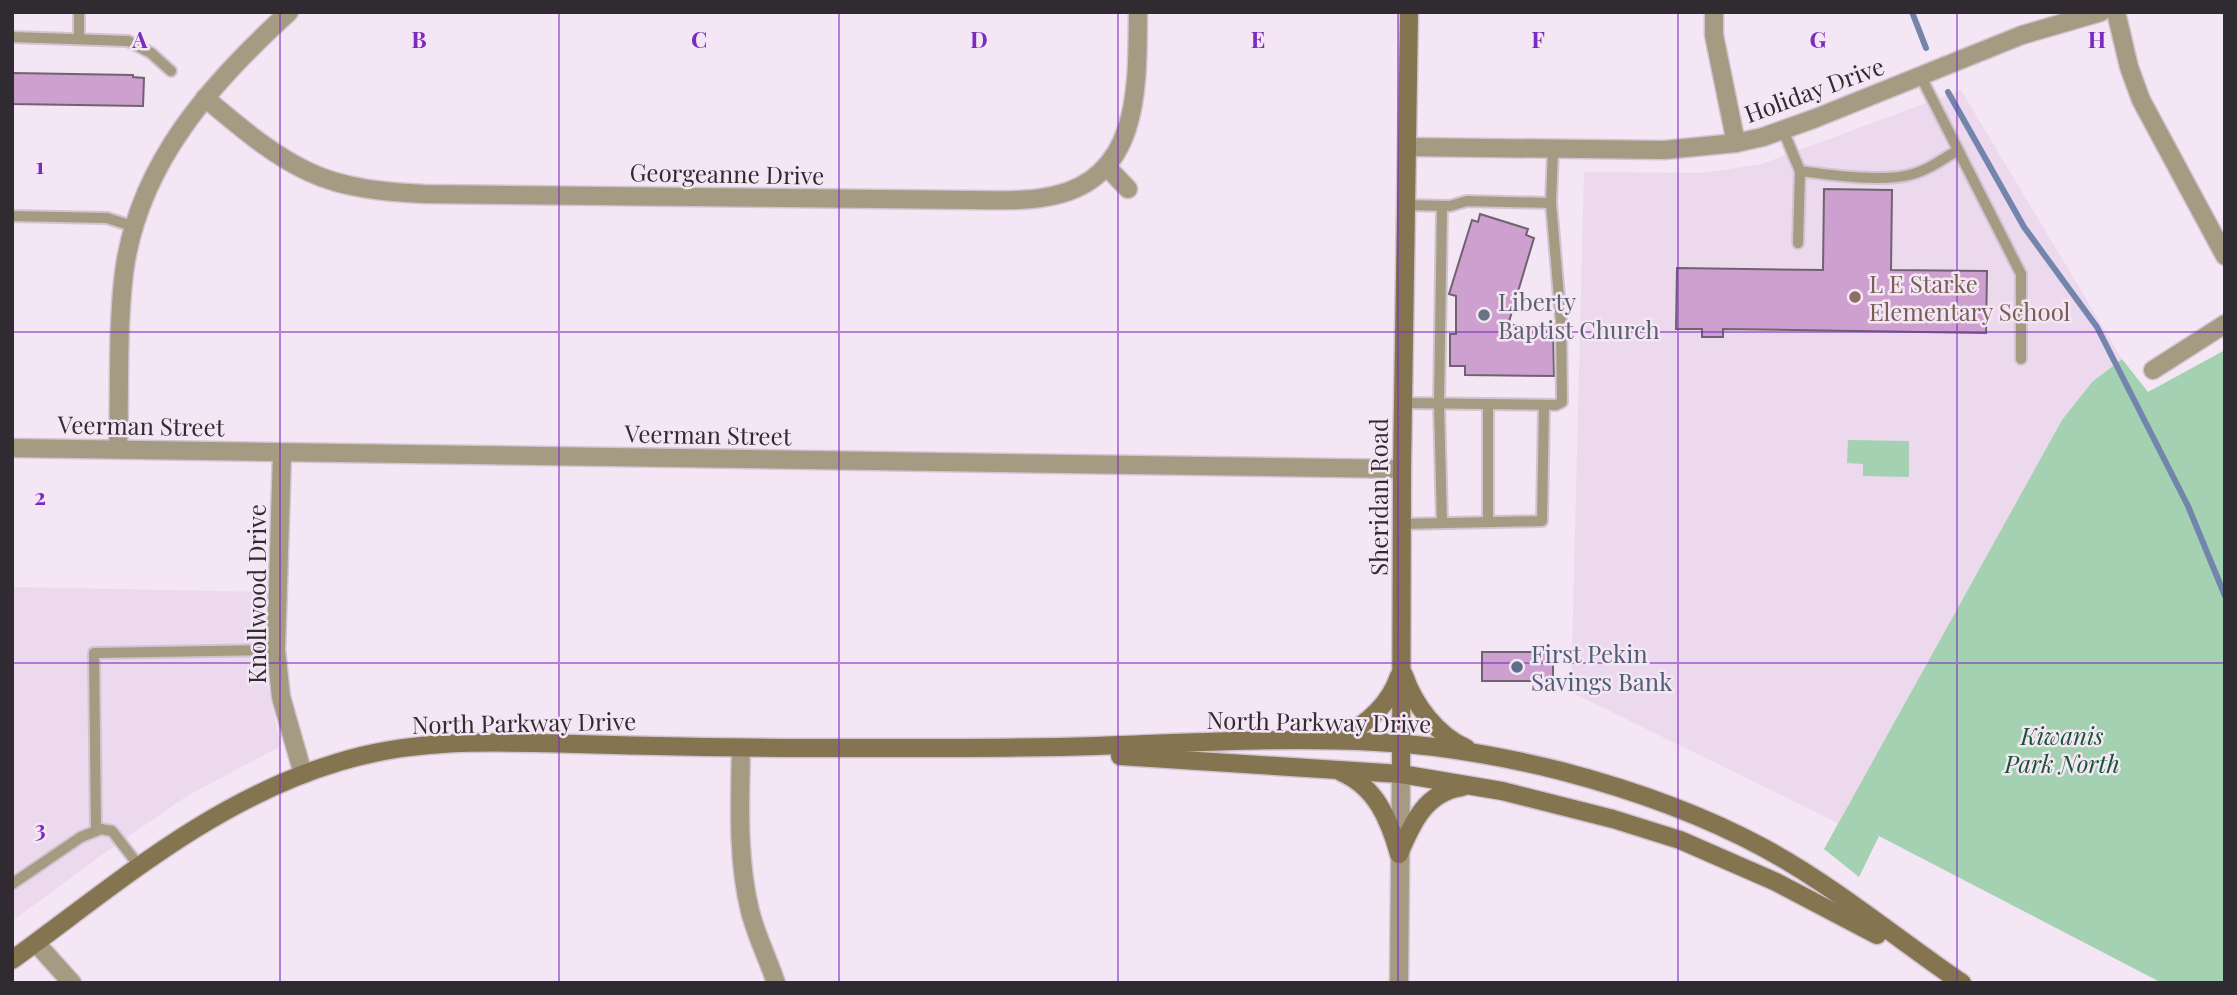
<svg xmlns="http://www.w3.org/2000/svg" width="2237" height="995" font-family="'Playfair Display',serif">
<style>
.built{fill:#ecd9ed}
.green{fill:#a4d1b1}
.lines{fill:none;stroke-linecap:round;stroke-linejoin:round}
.stream{stroke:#7385ac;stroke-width:6}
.building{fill:#cea0cf;stroke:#6f636f;stroke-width:2}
.service-casing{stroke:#d1c4d1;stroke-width:14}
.minor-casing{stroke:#d1c4d1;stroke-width:21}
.tertiary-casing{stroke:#d1c4d1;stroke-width:21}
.secondary-casing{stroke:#d1c4d1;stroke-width:21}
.service{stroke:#a59b82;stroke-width:10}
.minor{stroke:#a59b82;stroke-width:18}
.tertiary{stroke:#a59b82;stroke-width:18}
.secondary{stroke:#84744f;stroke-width:18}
.grid{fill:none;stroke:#7b2cbf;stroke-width:2;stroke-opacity:0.55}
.education-dot{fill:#8d6e63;stroke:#f4e6f4;stroke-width:2.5}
.worship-dot{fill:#6b7280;stroke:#f4e6f4;stroke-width:2.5}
.service-dot{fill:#5c6f8a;stroke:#f4e6f4;stroke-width:2.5}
.labels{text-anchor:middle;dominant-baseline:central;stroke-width:5;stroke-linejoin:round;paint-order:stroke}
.street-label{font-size:24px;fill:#302b30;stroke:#f4e6f4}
.education-label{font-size:24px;fill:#785e54;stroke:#f4e6f4;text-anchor:start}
.worship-label{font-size:24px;fill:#5b616d;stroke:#f4e6f4;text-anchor:start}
.service-label{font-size:24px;fill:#4e5e75;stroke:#f4e6f4;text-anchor:start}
.park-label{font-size:24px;font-style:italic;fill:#135631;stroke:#f4e6f4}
.grid-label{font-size:23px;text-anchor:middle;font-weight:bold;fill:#7b2cbf;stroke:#f4e6f4;stroke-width:5;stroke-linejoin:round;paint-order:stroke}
</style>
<rect width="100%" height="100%" fill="#f4e6f4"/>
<!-- built -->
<g class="built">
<path d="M1961,90L2122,359L2092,382L2062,420L1838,823L1571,692L1584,172L1703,173L1762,164Z"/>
<path d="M12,587L264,592L262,659L281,746L187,796L106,852L12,921Z"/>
</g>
<!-- green -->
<g class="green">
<path d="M2225,350V983H2162L1879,836L1859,877L1824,849L2062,420L2092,382L2122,359L2148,392Z"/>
<path d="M1848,440L1909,441V477L1863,476V464L1847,463Z"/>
</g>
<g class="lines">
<!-- stream -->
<g class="stream">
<path d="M1912,12L1926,48"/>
<path d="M1948,92L2024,227L2097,327L2188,506L2225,596"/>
</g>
</g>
<!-- building -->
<g class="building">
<path d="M12,73L133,75V77L144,78L143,106L12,104Z"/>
<path d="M1824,189L1892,190L1891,270L1987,271L1986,333L1723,329V337H1702V329H1676L1677,268L1823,270Z"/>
<path d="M1480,214L1528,229L1526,235L1534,238L1508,325L1553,326L1554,376L1465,375V366H1450V334H1456V296L1449,294L1472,220L1478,222Z"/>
<rect x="1482" y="652" width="71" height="29"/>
</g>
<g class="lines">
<!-- service casing -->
<g class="service-casing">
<g id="service">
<path d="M12,37L128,41L151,53L171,71"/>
<path d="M79,39V12"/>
<path d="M1920,75L2021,274V359"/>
<path d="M1783,130L1800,171C1830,175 1880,182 1909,175C1927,171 1943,159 1958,150"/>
<path d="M1406,205L1450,206L1467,201L1551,203"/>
<path d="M12,216L107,218L135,227"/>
<path d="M1798,243L1800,171"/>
<path d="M1403,403L1556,405L1562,402L1561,321L1551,203L1553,149"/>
<path d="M1488,404V522"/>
<path d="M1442,523L1439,404L1442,206"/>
<path d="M1402,524L1542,521L1544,405"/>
<path d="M96,831L94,653L276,650"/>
<path d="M12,884L81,837L101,829L112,831L140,867"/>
</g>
</g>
<!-- minor casing -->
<g class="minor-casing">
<g id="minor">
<path d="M1714,12V35L1736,143"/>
<path d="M2116,12L2129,67L2141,100L2225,256"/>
<path d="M205,98C238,125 270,154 309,172C345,189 386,192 425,194L971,200C1000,200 1028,202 1056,195C1142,175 1137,82 1138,12"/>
<path d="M1407,147L1664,150L1736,143L1763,137L1816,118L2022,35L2101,12"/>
<path d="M1107,167L1128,189"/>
<path d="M2153,370L2225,324"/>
<path d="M12,448L1402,469"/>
<path d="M118,449C120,390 117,331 124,273C138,164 211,83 289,12"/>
<path d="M282,453L276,650L281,697L303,774"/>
<path d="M741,748C740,802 737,858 750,911C756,935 768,959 776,983"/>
<path d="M36,943L72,983"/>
</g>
</g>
<!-- tertiary casing -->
<g class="tertiary-casing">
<path id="tertiary" d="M1399,983L1401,774"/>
</g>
<!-- secondary casing -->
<g class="secondary-casing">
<g id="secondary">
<path d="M1404,675C1414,705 1437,735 1466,748"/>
<path d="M1338,739C1366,725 1389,706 1399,676"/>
<path d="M1120,756L1401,774L1502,791L1613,819L1680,840L1776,882L1877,935"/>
<path d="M1341,772C1376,787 1389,819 1399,854"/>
<path d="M1401,774L1402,469L1409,12"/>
<path d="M1399,854C1412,823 1426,792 1462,787"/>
<path d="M12,960C117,884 212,800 339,762C416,738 497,742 576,744C652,746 728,748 805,748C902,748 999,749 1096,746C1188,743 1284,737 1376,742C1438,745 1501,756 1561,771C1630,789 1701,814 1764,848C1834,886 1896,938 1962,983"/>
</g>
</g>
<!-- service -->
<use href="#service" class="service"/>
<!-- minor -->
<use href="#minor" class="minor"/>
<!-- tertiary -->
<use href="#tertiary" class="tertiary"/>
<!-- secondary -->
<use href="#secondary" class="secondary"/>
</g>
<!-- grid -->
<path class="grid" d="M280,12V983M559,12V983M839,12V983M1118,12V983M1398,12V983M1678,12V983M1957,12V983M12,332H2225M12,663H2225"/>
<!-- markers -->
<circle class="education-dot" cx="1855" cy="297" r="7"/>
<circle class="worship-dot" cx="1484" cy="315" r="7"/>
<circle class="service-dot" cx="1517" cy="667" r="7"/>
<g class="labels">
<!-- street labels -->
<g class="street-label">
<text transform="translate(1814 89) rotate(-20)">Holiday Drive</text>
<text transform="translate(727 173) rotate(1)">Georgeanne Drive</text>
<text transform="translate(141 425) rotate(1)">Veerman Street</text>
<text transform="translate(708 434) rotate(1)">Veerman Street</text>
<text transform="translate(1378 497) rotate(-90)">Sheridan Road</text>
<text transform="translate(256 594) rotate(-90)">Knollwood Drive</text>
<text transform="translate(1319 721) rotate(1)">North Parkway Drive</text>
<text transform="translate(524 722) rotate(-1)">North Parkway Drive</text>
</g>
<!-- education labels -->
<g class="education-label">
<text x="1869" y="283">L E Starke<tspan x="1869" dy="28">Elementary School</tspan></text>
</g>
<!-- worship labels -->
<g class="worship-label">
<text x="1498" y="301">Liberty<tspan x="1498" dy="28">Baptist Church</tspan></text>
</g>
<!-- service labels -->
<g class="service-label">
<text x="1531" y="653">First Pekin<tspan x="1531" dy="28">Savings Bank</tspan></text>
</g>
<!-- park labels -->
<g class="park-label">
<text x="2062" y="735">Kiwanis<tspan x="2062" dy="28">Park North</tspan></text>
</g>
</g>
<g class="grid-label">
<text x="140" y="48">A</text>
<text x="419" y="48">B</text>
<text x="699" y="48">C</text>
<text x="979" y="48">D</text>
<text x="1258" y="48">E</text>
<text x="1538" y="48">F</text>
<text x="1818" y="48">G</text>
<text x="2097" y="48">H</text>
<text x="40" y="174">1</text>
<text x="40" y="505">2</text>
<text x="40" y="837">3</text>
</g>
<!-- border -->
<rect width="2237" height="995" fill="none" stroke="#302b30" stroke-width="28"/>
</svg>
